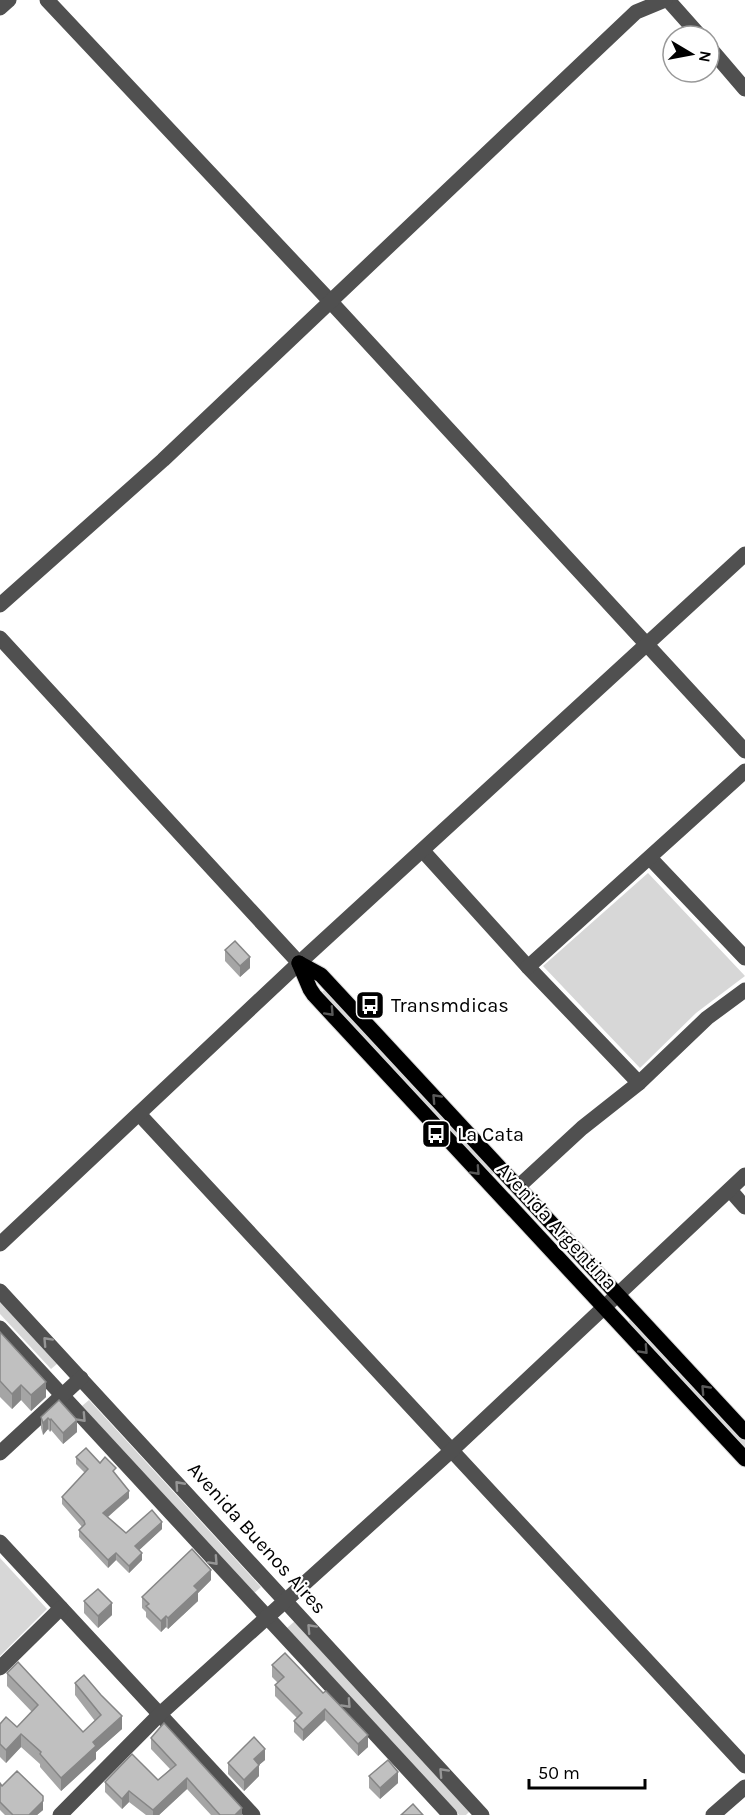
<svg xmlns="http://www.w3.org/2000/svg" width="745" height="1815" font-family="Karla,sans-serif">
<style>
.green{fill:#d7d7d7}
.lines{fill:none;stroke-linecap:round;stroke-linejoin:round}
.major-casing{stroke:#dbdbdb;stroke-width:17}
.minor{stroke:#505050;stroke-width:15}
.major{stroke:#000;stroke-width:15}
.wall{fill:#a5a5a5}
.shaded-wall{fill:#868686}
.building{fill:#c0c0c0;stroke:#868686;stroke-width:1.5}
.oneway{stroke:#595959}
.oneway2{stroke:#969696}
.labels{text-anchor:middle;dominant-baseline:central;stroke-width:4.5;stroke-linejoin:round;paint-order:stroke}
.poi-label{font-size:20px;fill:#000;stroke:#fff;text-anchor:start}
.street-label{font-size:20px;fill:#000;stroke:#fff}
</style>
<rect width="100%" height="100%" fill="#fff"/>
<!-- green -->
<g class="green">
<path d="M648,873L745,976L696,1013L640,1068L543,966Z"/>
<path d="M326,989L495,1172L490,1176L321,993Z"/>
<path d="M0,1300L58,1363L51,1369L0,1314Z"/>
<path d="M632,1318L745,1440V1449L628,1322Z"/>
<path d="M89,1400L261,1587L253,1594L82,1406Z"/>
<path d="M0,1558L47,1609L0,1656Z"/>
<path d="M295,1621L470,1811L466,1815H459L287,1628Z"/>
</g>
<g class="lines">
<!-- major casing -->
<g class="major-casing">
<g id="major">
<path d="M299,963L310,989L314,995L745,1459"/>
<path d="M299,963L321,975L745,1432"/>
</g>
</g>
<!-- minor -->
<g class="minor">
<path d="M47,0L330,301L745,751"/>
<path d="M668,0L700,36"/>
<path d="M0,8L9,0"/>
<path d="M709,47L745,89"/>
<path d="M0,605L163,460L636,12L665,0"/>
<path d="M0,638L299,963"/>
<path d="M423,851L528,967L639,1083"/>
<path d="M650,858L745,958"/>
<path d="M528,967L745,771"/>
<path d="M139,1114L745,1766"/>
<path d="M518,1187L582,1128L639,1083L707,1018L745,990"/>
<path d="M730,1190L745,1207"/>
<path d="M0,1244L299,963L745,554"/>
<path d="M0,1291L482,1815"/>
<path d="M0,1328L450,1815"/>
<path d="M0,1453L81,1378"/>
<path d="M0,1542L253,1815"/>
<path d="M0,1668L61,1608"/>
<path d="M60,1815L160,1714L451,1451L745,1175"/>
<path d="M713,1815L745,1787"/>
</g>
<!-- major -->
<use href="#major" class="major"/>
</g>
<!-- wall -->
<g class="wall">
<path d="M225,950L250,968L240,977L225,961Z"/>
<path d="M0,1332L46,1397L31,1411L21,1400L12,1409L0,1397Z"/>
<path d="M59,1400L77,1432L63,1444L51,1430L50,1432L48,1429L43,1435L41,1428V1417Z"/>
<path d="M76,1457L100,1463L116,1475L129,1498L108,1517L126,1533L162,1529L139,1550L142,1560L129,1573L116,1560L108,1568L79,1537V1530L82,1527L62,1504V1497L85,1473L76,1464Z"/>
<path d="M211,1580L198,1593V1601L168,1629L166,1627L161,1632L146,1617V1612L142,1608V1597Z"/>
<path d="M84,1601L112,1615L98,1628L84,1613Z"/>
<path d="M285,1653L368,1747L358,1756L325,1720L303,1741L294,1732V1721L297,1718L275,1696V1685L278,1683L272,1677V1665Z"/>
<path d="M7,1673L83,1732L95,1721L75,1695V1683L122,1729L96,1752V1759L61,1791L40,1767V1764L21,1747L6,1763L0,1757V1724L17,1727L32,1712L7,1686Z"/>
<path d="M151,1738L242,1815H211L187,1789L159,1815H146L129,1802L122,1809L105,1792V1782L158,1780L170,1769L151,1749Z"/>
<path d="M265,1760L259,1765V1776L244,1791L228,1774V1763Z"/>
<path d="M369,1776L398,1783L380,1799L369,1788Z"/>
<path d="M0,1783L2,1786L43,1810L37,1815H5L0,1810Z"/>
</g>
<!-- shaded-wall -->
<g class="shaded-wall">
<path d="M250,957V968L240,977V966Z"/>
<path d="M46,1382V1397L31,1411V1395Z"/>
<path d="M21,1385V1400L12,1409V1394Z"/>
<path d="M48,1418V1429L43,1435V1423Z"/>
<path d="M51,1419V1430L50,1432V1420Z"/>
<path d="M77,1420V1432L63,1444V1433Z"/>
<path d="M129,1491V1498L103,1521V1513Z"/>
<path d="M162,1522V1529L135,1554V1546Z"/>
<path d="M116,1553V1560L108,1568V1560Z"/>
<path d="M142,1553V1560L129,1573V1566Z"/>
<path d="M211,1570V1580L198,1593V1601L168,1629V1618L194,1586Z"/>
<path d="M112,1603V1615L98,1628V1616Z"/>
<path d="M166,1616V1627L161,1632V1621Z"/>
<path d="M325,1709V1720L303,1741V1730Z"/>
<path d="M122,1716V1729L96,1752V1759L61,1791V1778L93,1742Z"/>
<path d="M21,1734V1747L6,1763V1750Z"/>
<path d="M368,1735V1747L358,1756V1744Z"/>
<path d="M265,1749V1760L259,1765V1776L244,1791V1780L254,1759Z"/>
<path d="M398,1772V1783L380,1799V1788Z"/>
<path d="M187,1778V1789L159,1815H153V1810Z"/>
<path d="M129,1791V1802L122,1809V1799Z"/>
<path d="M43,1801V1810L37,1815H29Z"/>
<path d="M242,1808V1815H235Z"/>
</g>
<!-- building -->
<g class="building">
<path d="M235,941L250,957L240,966L225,950Z"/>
<path d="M0,1332L46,1382L31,1395L21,1385L12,1394L0,1381Z"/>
<path d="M59,1400L77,1420L63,1433L51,1419L50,1420L48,1418L43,1423L41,1417Z"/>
<path d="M86,1448L100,1463L105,1457L116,1468L113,1471L129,1491L103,1513L126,1533L152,1510L162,1522L135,1546L142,1553L129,1566L116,1553L108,1560L79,1530L85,1524L84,1521L62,1497L88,1469L76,1457Z"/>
<path d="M192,1549L211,1570L194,1586L198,1590L168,1618L166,1616L161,1621L146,1606L149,1604L142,1597Z"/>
<path d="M98,1589L112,1603L98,1616L84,1601Z"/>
<path d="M285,1653L323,1693L326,1691L368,1735L358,1744L325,1709L303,1730L294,1721L302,1713L275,1685L284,1677L272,1665Z"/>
<path d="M18,1662L83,1732L101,1715L75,1683L84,1675L101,1695L122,1716L93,1742L96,1746L61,1778L40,1754L41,1752L21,1734L6,1750L0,1744V1724L6,1717L17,1727L38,1705L7,1673Z"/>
<path d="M164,1723L242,1808L235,1815H220L187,1778L153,1810L129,1791L122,1799L105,1782L132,1754L158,1780L176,1765L151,1738Z"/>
<path d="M254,1737L265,1749L254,1759L259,1765L244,1780L228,1763Z"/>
<path d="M388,1760L398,1772L380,1788L369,1776Z"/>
<path d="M17,1771L43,1796V1801L29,1815H13L0,1802V1783L2,1786Z"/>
<path d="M413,1804L423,1815H401Z"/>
</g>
<!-- one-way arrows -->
<defs><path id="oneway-chevron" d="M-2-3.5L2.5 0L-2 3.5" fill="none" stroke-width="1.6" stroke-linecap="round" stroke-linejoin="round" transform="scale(1.5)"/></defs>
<g class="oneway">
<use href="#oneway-chevron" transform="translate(330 1012) rotate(47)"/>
<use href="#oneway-chevron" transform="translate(436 1098) rotate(-133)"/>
<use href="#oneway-chevron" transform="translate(476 1171) rotate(47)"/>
<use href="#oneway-chevron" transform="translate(644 1350) rotate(47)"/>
<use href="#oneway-chevron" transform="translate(705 1389) rotate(-133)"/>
</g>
<g class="oneway2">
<use href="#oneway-chevron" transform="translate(47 1341) rotate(-133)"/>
<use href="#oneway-chevron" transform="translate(82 1418) rotate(47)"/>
<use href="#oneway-chevron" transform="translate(179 1485) rotate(-132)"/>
<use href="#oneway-chevron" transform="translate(214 1561) rotate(47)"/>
<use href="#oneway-chevron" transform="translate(311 1628) rotate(-133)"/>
<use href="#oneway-chevron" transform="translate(347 1704) rotate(47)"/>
<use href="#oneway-chevron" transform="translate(443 1772) rotate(-133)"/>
</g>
<!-- icons -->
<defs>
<g id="bus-square" transform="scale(1.5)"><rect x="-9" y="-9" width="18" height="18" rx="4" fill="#000" stroke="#fff"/><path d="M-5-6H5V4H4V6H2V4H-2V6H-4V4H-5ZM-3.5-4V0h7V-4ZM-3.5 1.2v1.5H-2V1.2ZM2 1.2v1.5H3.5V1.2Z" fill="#fff"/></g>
</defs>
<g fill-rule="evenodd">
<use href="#bus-square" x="370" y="1005"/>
<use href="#bus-square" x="436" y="1134"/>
</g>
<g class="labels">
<!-- poi labels -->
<g class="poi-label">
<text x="391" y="1005">Transmdicas</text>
<text x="457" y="1134">La Cata</text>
</g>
<!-- street labels -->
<g class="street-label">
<text transform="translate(557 1226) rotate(47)">Avenida Argentina</text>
<text transform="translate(257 1538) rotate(48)">Avenida Buenos Aires</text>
</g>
</g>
<!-- north arrow -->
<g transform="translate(691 54) rotate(100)"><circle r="28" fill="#ffffff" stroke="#999999" stroke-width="1.5"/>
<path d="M0-4.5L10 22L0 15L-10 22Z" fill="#000000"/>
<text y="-9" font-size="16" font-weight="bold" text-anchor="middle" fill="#000000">N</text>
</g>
<!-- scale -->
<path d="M529 1779v9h116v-9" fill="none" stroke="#000000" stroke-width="3"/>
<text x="538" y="1779" font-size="18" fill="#000000" stroke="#ffffff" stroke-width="4.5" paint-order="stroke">50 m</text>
</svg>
